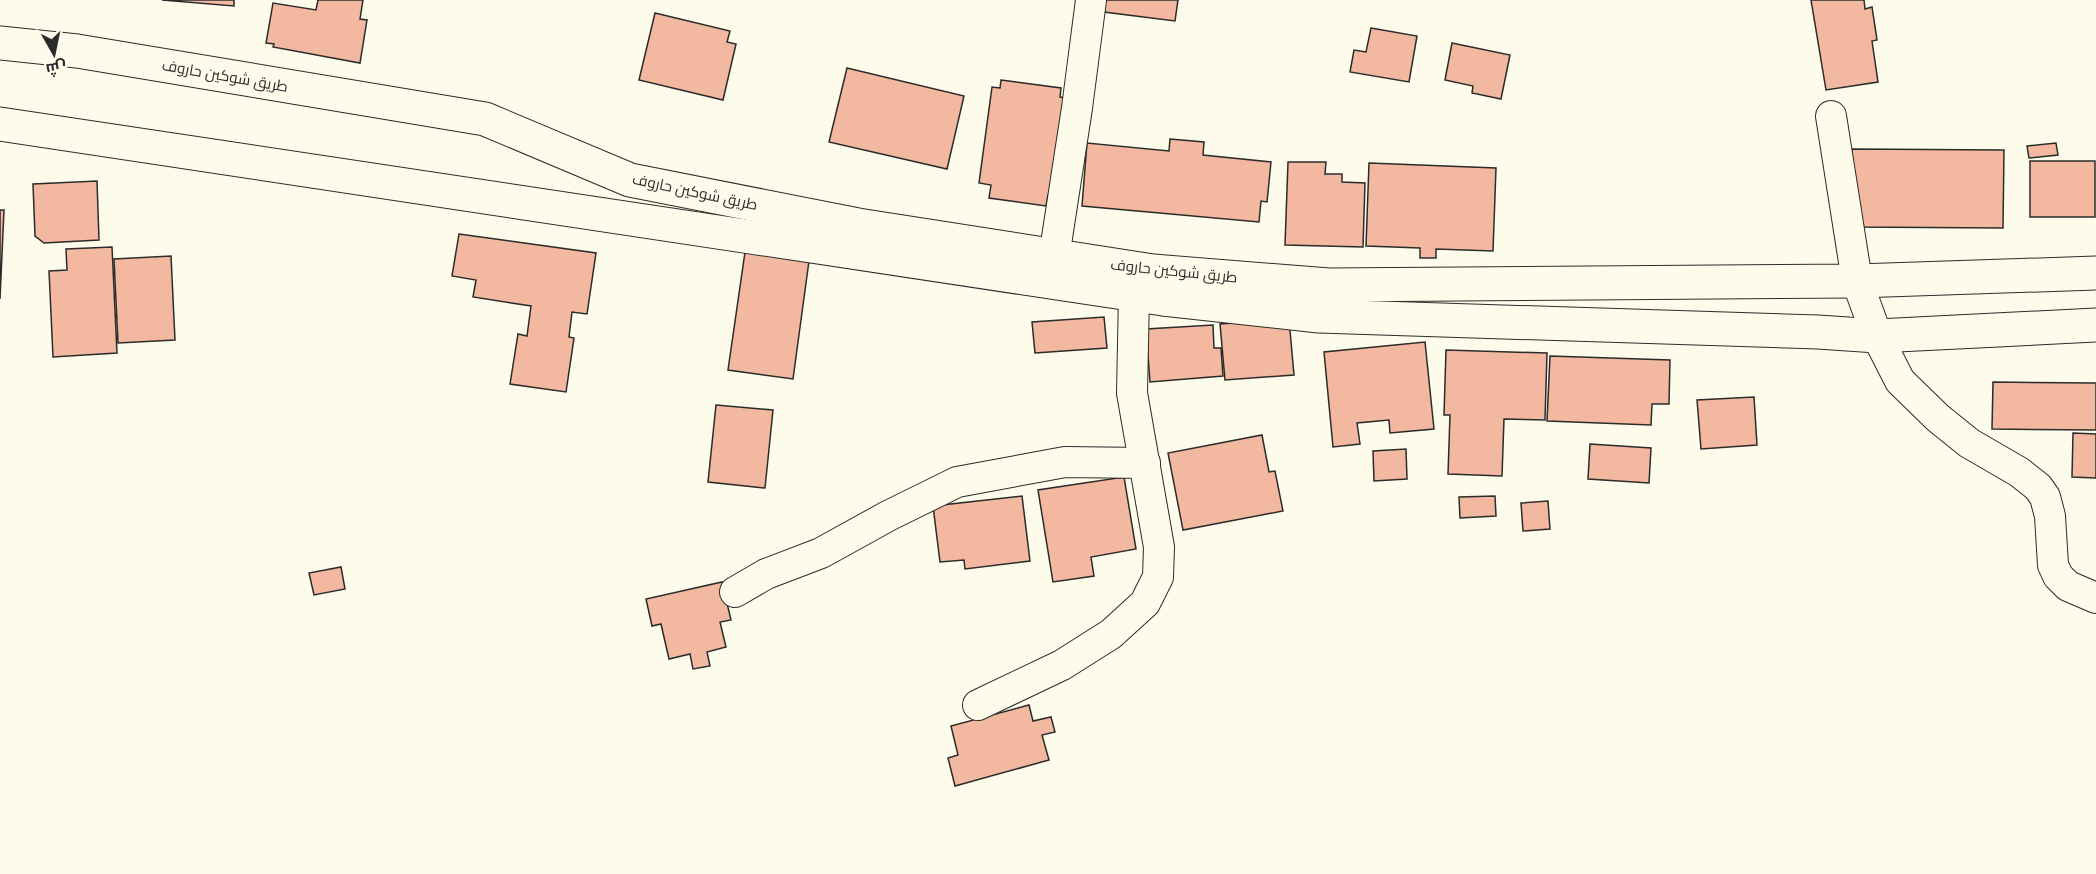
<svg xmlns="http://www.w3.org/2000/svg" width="2096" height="874" font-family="Raleway,Cairo,sans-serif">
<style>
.building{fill:#f2b8a0;stroke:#2b2b2b;stroke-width:1.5}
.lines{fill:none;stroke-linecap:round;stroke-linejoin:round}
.minor-casing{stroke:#2b2b2b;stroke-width:32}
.primary-casing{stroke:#2b2b2b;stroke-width:35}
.minor{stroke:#fdfbea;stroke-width:30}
.primary{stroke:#fdfbea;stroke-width:33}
.labels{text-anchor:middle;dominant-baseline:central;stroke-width:4.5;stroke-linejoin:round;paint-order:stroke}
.street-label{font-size:15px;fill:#2b2b2b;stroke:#fdfbea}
</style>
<rect width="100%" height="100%" fill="#fdfbea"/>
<!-- building -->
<g class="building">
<path d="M162,0H234V6Z"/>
<path d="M318,0H363L360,19L367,20L360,63L273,47L274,44L266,43L273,3L316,10Z"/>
<path d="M1105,0H1178L1175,21L1104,12Z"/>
<path d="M1811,0H1864L1865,9L1872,7L1877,40L1872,41L1878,82L1826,90Z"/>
<path d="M655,13L730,31L727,42L736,44L723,100L639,80Z"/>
<path d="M1371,28L1417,36L1409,82L1350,72L1354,50L1366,52Z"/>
<path d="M1452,43L1510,55L1501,99L1472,93L1473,86L1445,80Z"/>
<path d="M847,68L964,96L947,169L829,142Z"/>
<path d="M1001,80L1061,88L1060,97L1069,98L1055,196L1048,195L1046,206L989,198L991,185L979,183L992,87L1000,88Z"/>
<path d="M1170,139L1204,142L1203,155L1271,162L1267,202L1261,201L1259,222L1082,206L1087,143L1169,151Z"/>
<path d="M2056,143L2058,155L2029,158L2027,146Z"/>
<path d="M1852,149L2004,150L2003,228L1852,227Z"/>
<rect x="2030" y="161" width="65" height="56"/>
<path d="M1288,162H1326L1325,174H1342V182L1365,183L1363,247L1285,245Z"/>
<path d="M1369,163L1496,168L1493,251L1436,249V258H1420V248L1366,246Z"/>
<path d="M97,181L99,240L44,243L35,236L33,184Z"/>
<path d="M0,210H4L0,299Z"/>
<path d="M459,234L596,253L587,314L572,312L569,337L574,338L566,392L510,384L518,334L527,336L531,306L473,297L476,280L452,276Z"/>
<path d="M112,247L117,353L53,357L49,271L67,270L66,249Z"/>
<path d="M745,252L809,261L793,379L728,370Z"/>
<path d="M171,256L175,340L118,343L114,259Z"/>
<path d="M1104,317L1107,348L1035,353L1032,322Z"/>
<path d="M1289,319L1294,375L1225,380L1220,324Z"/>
<path d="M1213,325L1214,348H1221L1223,376L1150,382L1146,329Z"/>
<path d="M1425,342L1434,429L1390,433L1389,420L1357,423L1360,444L1333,447L1324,352Z"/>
<path d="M1446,350L1547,353L1545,420L1504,419L1502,476L1448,474L1450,415H1444Z"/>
<path d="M1550,356L1670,360L1669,404H1652L1651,425L1547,421Z"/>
<path d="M1993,382L2096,383V430L1992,429Z"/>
<path d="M1754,397L1757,445L1701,449L1697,400Z"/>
<path d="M716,405L773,410L765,488L708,482Z"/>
<path d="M2073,433L2096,434V478L2072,477Z"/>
<path d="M1262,435L1269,472L1275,471L1283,511L1183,530L1168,453Z"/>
<path d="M1590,444L1651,448L1649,483L1588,479Z"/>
<path d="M1406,449L1407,479L1374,481L1373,451Z"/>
<path d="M1124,477L1136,549L1091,557L1094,576L1053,582L1038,490Z"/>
<path d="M1022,496L1030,561L965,569L964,560L940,562L933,506Z"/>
<path d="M1495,496L1496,516L1460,518L1459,497Z"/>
<path d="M1548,501L1550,529L1523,531L1521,503Z"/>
<path d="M341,567L345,589L314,595L309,573Z"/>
<path d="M722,582L731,620L720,622L726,647L707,652L710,666L693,669L690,654L669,659L661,624L652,626L646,599Z"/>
<path d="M1029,705L1033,721L1051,717L1055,732L1042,735L1049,760L955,786L948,758L958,755L951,726Z"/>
</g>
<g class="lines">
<!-- minor casing -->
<g class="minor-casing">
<g id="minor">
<path d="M1831,116L1857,281L1877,336L1900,381L1938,418L1969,443L2019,472L2038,487L2045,497L2050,516L2053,565L2058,576L2068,586L2096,598"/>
<path d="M1054,257L1077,108L1091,0"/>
<path d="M735,592L766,574L821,553L888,516L957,482L1065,462L1145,463"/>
<path d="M978,705L1062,665L1111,634L1145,603L1158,577L1159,547L1132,393L1134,294"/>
</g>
</g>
<!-- primary casing -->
<g class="primary-casing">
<g id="primary">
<path d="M0,43L77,51L485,119L630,180L858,225L1153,271L1329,285L1857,281L2096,273"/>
<path d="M0,124L1163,299L1319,316L1818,332L1877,336L2096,325"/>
</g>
</g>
<!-- minor -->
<use href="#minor" class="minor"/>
<!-- primary -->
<use href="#primary" class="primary"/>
</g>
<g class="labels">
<!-- street labels -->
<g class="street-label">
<text transform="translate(225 76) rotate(10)">طريق شوكين حاروف</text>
<text transform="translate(695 192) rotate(12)">طريق شوكين حاروف</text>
<text transform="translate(1174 271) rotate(6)">طريق شوكين حاروف</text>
</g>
</g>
<!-- north arrow -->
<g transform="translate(54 54) rotate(171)" stroke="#fdfbea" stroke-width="4.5" paint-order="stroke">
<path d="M0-4.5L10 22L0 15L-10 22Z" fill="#2b2b2b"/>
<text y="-9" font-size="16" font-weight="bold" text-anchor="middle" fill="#2b2b2b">ش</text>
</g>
</svg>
